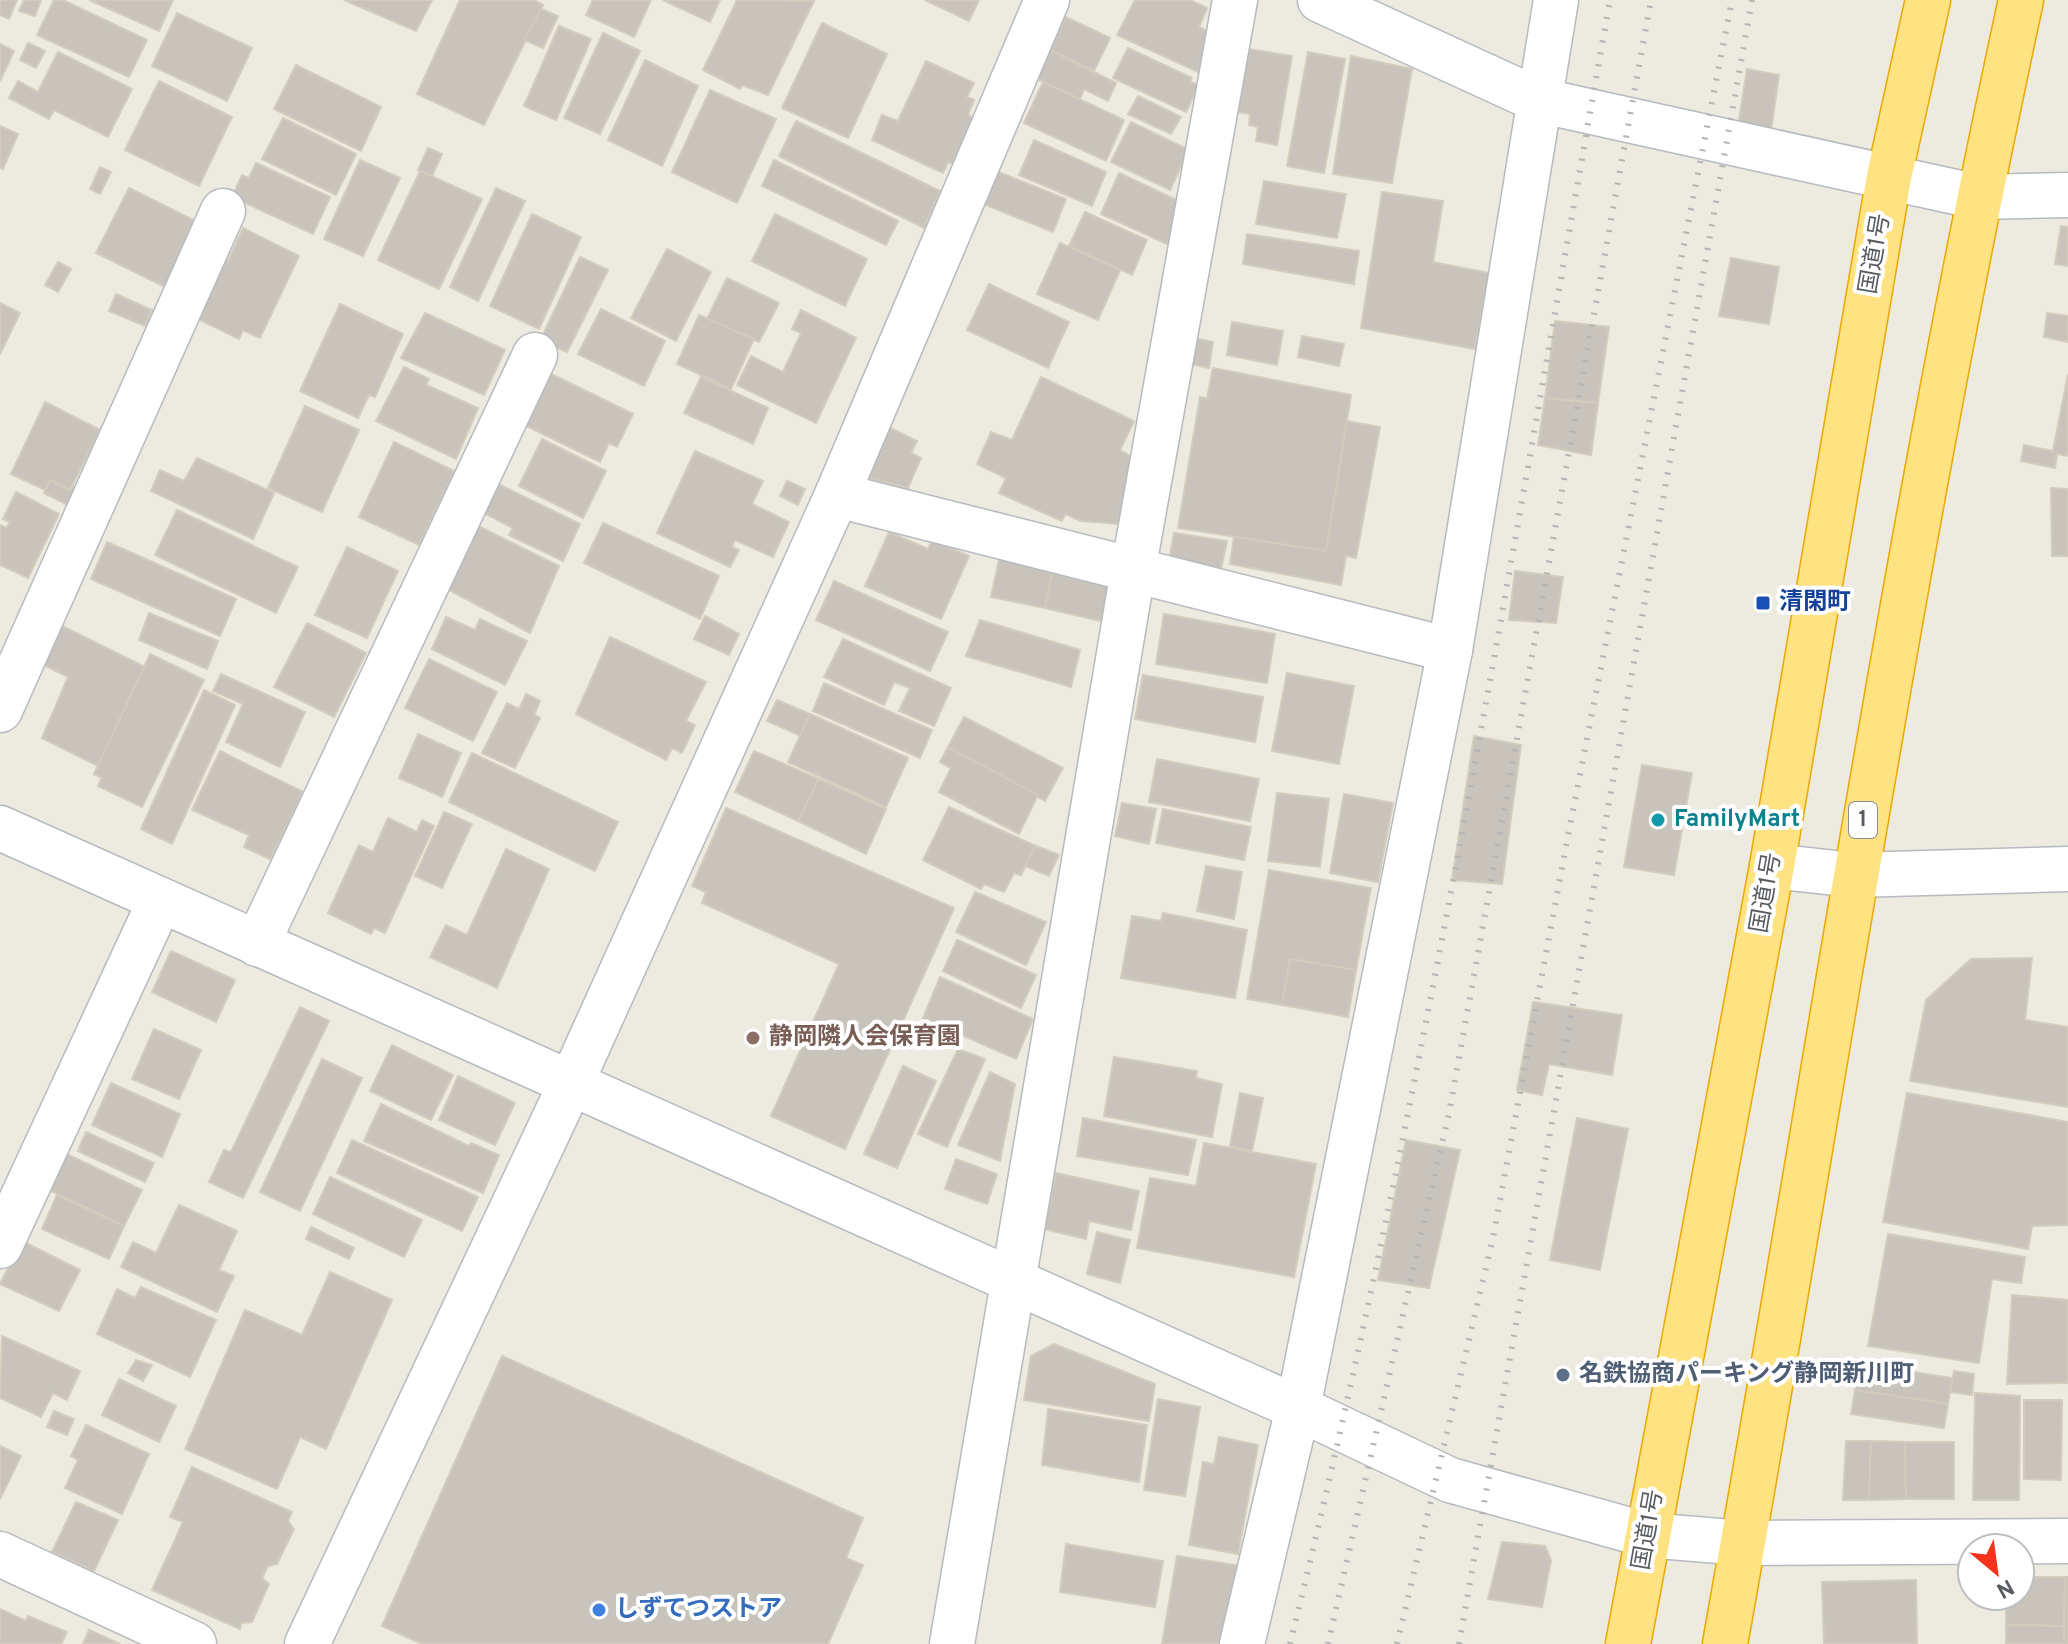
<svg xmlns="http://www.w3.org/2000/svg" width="2068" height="1644" font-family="Overpass,'Noto Sans JP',sans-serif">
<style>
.building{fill:#c8c4bc;stroke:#d2ccbd;stroke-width:2}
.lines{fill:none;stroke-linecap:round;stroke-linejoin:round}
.street-casing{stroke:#b7babf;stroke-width:47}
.secondary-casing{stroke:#b5b9c0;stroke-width:47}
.highway-casing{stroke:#eba800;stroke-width:47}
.street{stroke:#fff;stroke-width:44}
.secondary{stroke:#fff;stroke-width:44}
.highway{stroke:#ffe383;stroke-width:44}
.rail{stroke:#b3b4b4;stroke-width:6;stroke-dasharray:2 10;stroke-linecap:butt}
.transit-dot{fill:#1a4fb4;stroke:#fff;stroke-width:3}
.culture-dot{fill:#0f9aa8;stroke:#fff;stroke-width:3}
.education-dot{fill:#8d6e63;stroke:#fff;stroke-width:3}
.service-dot{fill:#5c6f8a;stroke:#fff;stroke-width:3}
.shop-dot{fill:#3f7fe0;stroke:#fff;stroke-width:3}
.labels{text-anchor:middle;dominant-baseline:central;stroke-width:8;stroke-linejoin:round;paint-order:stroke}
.shield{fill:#fff;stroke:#8a8d90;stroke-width:2}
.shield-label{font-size:22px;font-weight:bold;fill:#585c61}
.street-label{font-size:24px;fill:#585c61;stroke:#fff}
.transit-label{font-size:24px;font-weight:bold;fill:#164399;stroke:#fff;text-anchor:start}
.culture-label{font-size:24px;font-weight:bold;fill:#0d838f;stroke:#fff;text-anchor:start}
.education-label{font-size:24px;font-weight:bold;fill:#785e54;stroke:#fff;text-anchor:start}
.service-label{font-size:24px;font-weight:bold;fill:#4e5e75;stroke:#fff;text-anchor:start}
.shop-label{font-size:24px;font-weight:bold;fill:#366cbe;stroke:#fff;text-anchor:start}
</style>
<rect width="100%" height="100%" fill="#edeadf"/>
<!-- building -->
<g class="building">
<path d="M0,0H17L9,19L0,15Z"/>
<path d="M24,0H41L35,16L19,11Z"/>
<path d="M54,0H63L147,40L129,77L37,35Z"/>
<path d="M89,0H173L159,31Z"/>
<path d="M344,0H432L416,31Z"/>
<path d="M460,0H534L543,5L484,125L417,94Z"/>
<path d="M593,0H651L634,37L586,15Z"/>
<path d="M663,0H720L710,22Z"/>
<path d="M737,0L814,1L768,95L742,85L740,89L703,70Z"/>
<path d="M925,0H979L969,21Z"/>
<path d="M1135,0H1190L1207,8L1199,27L1213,34L1198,72L1117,35Z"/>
<path d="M541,9L558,16L543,48L524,40Z"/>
<path d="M177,13L252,48L227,101L152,66Z"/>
<path d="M1066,17L1110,38L1094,71L1050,50Z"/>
<path d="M822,23L887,54L848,138L782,108Z"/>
<path d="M559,26L591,39L556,120L524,106Z"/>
<path d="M603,33L640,51L600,134L564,118Z"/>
<path d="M28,43L45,51L36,68L20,60Z"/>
<path d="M0,44L14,51L0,81Z"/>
<path d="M1128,48L1192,78L1190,82L1199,85L1186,112L1113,78Z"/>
<path d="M1248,49L1292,56L1277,145L1256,141L1258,127L1249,125L1250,114L1238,112Z"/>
<path d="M1050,50L1116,83L1108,101L1084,89L1080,99L1037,79Z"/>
<path d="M58,52L132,89L108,137L54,110L49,119L9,98L18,81L38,92Z"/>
<path d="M1308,52L1345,59L1324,173L1287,166Z"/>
<path d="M1351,56L1412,69L1392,183L1333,174Z"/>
<path d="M645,60L698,86L662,166L608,140Z"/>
<path d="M926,61L974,83L967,97L974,100L968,115L974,118L952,164L948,162L943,173L872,140L882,115L898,121Z"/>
<path d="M296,65L381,107L361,151L274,109Z"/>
<path d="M1747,69L1779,75L1769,144L1736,139Z"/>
<path d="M159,81L232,117L199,186L125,150Z"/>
<path d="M1043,82L1124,120L1106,161L1024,123Z"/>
<path d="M710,90L776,119L737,203L672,172Z"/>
<path d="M1138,96L1181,117L1171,134L1128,114Z"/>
<path d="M283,118L356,154L336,195L262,159Z"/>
<path d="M796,121L940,191L924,228L779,156Z"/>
<path d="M1131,122L1189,150L1170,190L1111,162Z"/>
<path d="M0,126L18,134L3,169L0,167Z"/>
<path d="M1034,140L1106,172L1092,206L1019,175Z"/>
<path d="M428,148L442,154L432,176L418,170Z"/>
<path d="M360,160L400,178L363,256L324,239Z"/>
<path d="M774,160L898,221L886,245L762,186Z"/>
<path d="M256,163L330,197L313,234L232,197L242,175L249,178Z"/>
<path d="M100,167L111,172L100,194L90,189Z"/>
<path d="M420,171L482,199L439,289L378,260Z"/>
<path d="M996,171L1066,199L1053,232L983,204Z"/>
<path d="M1119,173L1185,204L1167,244L1101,214Z"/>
<path d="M1264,181L1346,194L1337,238L1256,224Z"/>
<path d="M129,188L197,222L165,287L96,253Z"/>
<path d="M496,188L525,201L478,301L450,287Z"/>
<path d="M1382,192L1443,201L1433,262L1489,273L1475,349L1361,328Z"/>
<path d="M1085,212L1147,240L1132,275L1069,246Z"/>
<path d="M532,214L581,237L539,329L490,306Z"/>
<path d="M775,214L867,259L845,306L752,261Z"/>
<path d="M2061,226L2068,227V266L2055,264Z"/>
<path d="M243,228L299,256L260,338L243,330L239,339L196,318L217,257L228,261Z"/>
<path d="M1247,234L1359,251L1354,284L1243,264Z"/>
<path d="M1060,243L1120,270L1098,320L1037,294Z"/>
<path d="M667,249L711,272L676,341L631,318Z"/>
<path d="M580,257L608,270L567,352L540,341Z"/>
<path d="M1731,258L1779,267L1769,324L1719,316Z"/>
<path d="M58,262L71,269L58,292L45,285Z"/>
<path d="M727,278L779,303L759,342L707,319Z"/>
<path d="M989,284L1069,322L1048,368L967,330Z"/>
<path d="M116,294L152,310L145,326L109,311Z"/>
<path d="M0,303L20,313L0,354Z"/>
<path d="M340,304L403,334L375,397L369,395L358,418L300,391Z"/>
<path d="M601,309L665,341L644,386L578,354Z"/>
<path d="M801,310L856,338L816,423L737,385L751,356L783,372L801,333L792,329Z"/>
<path d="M425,313L505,350L484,395L401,358Z"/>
<path d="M2047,313L2068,316V342L2044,337Z"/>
<path d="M699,315L754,339L731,389L677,364Z"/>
<path d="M1555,321L1609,327L1598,403L1545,398Z"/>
<path d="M1232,322L1283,331L1277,365L1227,355Z"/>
<path d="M1302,336L1344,344L1339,366L1298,357Z"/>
<path d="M1194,338L1213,342L1209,368L1191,364Z"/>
<path d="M535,366L633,414L617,447L609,443L600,462L512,419Z"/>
<path d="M404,367L429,379L426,385L478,408L456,459L376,421Z"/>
<path d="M1213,368L1351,395L1326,551L1178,528L1200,397L1207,399Z"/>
<path d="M2068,374V456L2057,454L2055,468L2021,461L2024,445L2053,451Z"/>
<path d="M701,377L768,408L753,444L684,413Z"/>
<path d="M1041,377L1134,421L1120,450L1133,458L1119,524L1081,521L1065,514L1062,521L999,493L1006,478L977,464L991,432L1012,440Z"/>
<path d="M1545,398L1598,403L1591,455L1538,445Z"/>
<path d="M45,402L100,430L70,490L50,480L45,490L11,474Z"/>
<path d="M305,406L359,430L322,512L268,488Z"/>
<path d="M1347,421L1380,427L1356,558L1346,556L1341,585L1230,564L1234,537L1326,551Z"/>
<path d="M886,426L917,441L911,453L921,458L908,488L861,476Z"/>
<path d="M542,439L606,471L583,518L519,486Z"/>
<path d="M394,442L454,471L419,545L359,517Z"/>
<path d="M695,451L763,481L752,504L789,522L773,557L735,540L732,547L739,550L730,567L657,533Z"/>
<path d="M197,458L274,493L253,539L151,491L160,470L184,481Z"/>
<path d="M488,479L580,524L563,561L509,535L513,528L474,508Z"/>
<path d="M50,480L70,490L72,486L80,489L71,507L44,493Z"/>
<path d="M787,481L805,489L798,505L780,496Z"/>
<path d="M2051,488L2068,489V556H2052Z"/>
<path d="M16,492L59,514L28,578L0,565V525L7,528L10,522L3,519Z"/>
<path d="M177,510L298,567L276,613L155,555Z"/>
<path d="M466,520L559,566L530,633L436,583Z"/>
<path d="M603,523L719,576L700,619L584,563Z"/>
<path d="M889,532L928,549L932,540L969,556L941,619L865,586Z"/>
<path d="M1174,533L1227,541L1221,569L1169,560Z"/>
<path d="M107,542L236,599L220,636L91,579Z"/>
<path d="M1002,546L1055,557L1045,608L991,597Z"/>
<path d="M347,547L398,571L367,638L315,615Z"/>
<path d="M1054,564L1115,578L1105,622L1045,608Z"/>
<path d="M1515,571L1563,577L1556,623L1509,620Z"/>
<path d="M834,581L948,632L930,671L816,620Z"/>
<path d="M149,613L218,641L207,669L139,640Z"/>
<path d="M1164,614L1275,634L1267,683L1156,664Z"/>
<path d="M705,616L739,634L729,655L694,639Z"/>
<path d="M446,617L475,630L480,619L527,641L505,685L432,649Z"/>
<path d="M980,620L1080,650L1071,687L966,656Z"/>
<path d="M307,623L366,653L334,717L274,687Z"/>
<path d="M58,624L145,667L98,766L42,738L68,677L40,663Z"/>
<path d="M610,637L706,682L686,721L695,725L682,753L672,748L666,760L576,714Z"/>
<path d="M843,639L951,688L934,726L899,711L910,688L894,682L884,705L824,677Z"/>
<path d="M150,654L204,680L142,807L98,786L102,778L94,774Z"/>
<path d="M429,659L497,692L473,741L405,708Z"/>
<path d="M1287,673L1354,686L1339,764L1272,751Z"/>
<path d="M221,674L305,712L280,767L226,742L243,704L213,691Z"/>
<path d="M1143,675L1263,697L1255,742L1135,719Z"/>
<path d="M824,683L932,730L920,758L813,711Z"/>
<path d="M204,690L235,705L172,844L141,829Z"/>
<path d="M526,694L540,701L534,715L540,718L515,768L482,753L507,703L519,709Z"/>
<path d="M777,700L810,714L801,736L767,721Z"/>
<path d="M810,714L908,758L886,807L788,762Z"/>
<path d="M964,717L1063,768L1045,801L948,747Z"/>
<path d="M418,734L461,753L442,797L399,778Z"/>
<path d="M1474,736L1521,745L1502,884L1452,880Z"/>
<path d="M948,747L1038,795L1019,834L939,792L951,768L940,762Z"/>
<path d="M220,751L303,792L270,859L244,847L249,835L192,810Z"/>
<path d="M754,751L819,779L798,821L735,792Z"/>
<path d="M472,753L618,822L595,871L449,802Z"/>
<path d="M1157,759L1259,779L1250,821L1149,802Z"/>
<path d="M1642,765L1692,773L1674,875L1624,867Z"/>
<path d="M819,779L886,809L866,854L798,821Z"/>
<path d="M1277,793L1329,799L1320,867L1268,861Z"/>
<path d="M1344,794L1393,803L1378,882L1330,873Z"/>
<path d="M1122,803L1156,809L1149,844L1115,836Z"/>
<path d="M949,807L1036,846L1021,875L1014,873L1004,892L984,884L981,889L923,860Z"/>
<path d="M726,808L954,908L845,1149L771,1116L839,964L702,903L706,892L692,886Z"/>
<path d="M1163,809L1251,827L1244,860L1156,843Z"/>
<path d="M444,812L472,824L442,888L415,876Z"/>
<path d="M388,818L417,832L422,820L434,826L385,933L374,928L371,934L328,913L359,845L373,852Z"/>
<path d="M1036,846L1059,855L1049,876L1025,866Z"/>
<path d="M506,849L549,869L497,988L430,957L446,925L467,935Z"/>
<path d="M1206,866L1242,872L1234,919L1197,911Z"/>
<path d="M1269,870L1371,888L1356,970L1290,959L1282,1005L1247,999Z"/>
<path d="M975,892L1046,922L1026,965L956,932Z"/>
<path d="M1163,913L1247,930L1235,998L1121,978L1132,916L1161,921Z"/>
<path d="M957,940L1036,975L1021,1008L943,971Z"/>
<path d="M171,951L235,980L216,1022L152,992Z"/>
<path d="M2032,958L2025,1020L2068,1027V1107L1910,1081L1926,1000L1971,959Z"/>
<path d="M1290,959L1356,970L1348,1017L1282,1005Z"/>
<path d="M940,977L1033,1019L1016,1059L923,1018Z"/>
<path d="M1533,1002L1622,1015L1612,1075L1549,1064L1542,1095L1517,1090Z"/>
<path d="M300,1007L329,1021L243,1198L209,1182L224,1150L231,1152Z"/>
<path d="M154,1029L201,1050L179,1099L132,1079Z"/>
<path d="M392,1045L453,1075L431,1120L370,1091Z"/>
<path d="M958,1049L985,1059L947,1147L918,1134Z"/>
<path d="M1114,1057L1197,1071L1196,1078L1222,1084L1212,1137L1104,1116Z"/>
<path d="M322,1059L362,1078L300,1211L260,1192Z"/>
<path d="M903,1066L936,1081L897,1168L864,1154Z"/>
<path d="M990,1072L1015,1084L1000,1161L958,1145Z"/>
<path d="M458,1076L515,1103L495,1145L439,1120Z"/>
<path d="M111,1083L180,1114L162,1157L92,1125Z"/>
<path d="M1240,1093L1263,1098L1252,1151L1230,1146Z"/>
<path d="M1907,1093L2068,1122V1225L2032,1226L2028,1249L1883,1222Z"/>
<path d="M381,1104L469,1146L471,1143L499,1155L483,1193L364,1141Z"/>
<path d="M1083,1118L1196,1140L1188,1175L1077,1156Z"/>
<path d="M1577,1118L1628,1129L1600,1270L1550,1260Z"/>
<path d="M86,1132L154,1163L145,1182L78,1151Z"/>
<path d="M352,1140L478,1197L462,1231L337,1173Z"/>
<path d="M1406,1140L1460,1150L1429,1288L1378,1280Z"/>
<path d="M1204,1143L1316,1164L1294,1277L1137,1248L1150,1178L1196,1186Z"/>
<path d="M56,1149L142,1190L124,1226L39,1185Z"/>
<path d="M956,1159L997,1174L987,1204L945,1189Z"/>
<path d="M1056,1173L1139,1191L1131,1230L1089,1221L1086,1239L1044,1229Z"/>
<path d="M330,1177L422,1220L404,1257L313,1214Z"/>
<path d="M57,1195L124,1226L109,1259L42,1229Z"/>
<path d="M179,1205L237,1231L219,1270L234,1276L217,1312L121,1267L133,1242L156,1253Z"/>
<path d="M311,1227L354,1248L349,1259L306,1239Z"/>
<path d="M1097,1232L1130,1240L1120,1283L1087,1274Z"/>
<path d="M1888,1234L2025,1257L2021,1283L1992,1279L1979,1363L1868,1346Z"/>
<path d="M22,1241L80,1270L59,1311L0,1284Z"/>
<path d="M330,1272L392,1300L326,1449L300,1437L277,1489L185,1449L245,1310L302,1335Z"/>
<path d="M141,1287L216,1320L190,1377L97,1334L117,1289L135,1298Z"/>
<path d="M2012,1295L2068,1300V1383L2007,1384Z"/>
<path d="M2,1336L80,1371L67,1400L53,1393L41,1417L0,1398Z"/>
<path d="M1054,1344L1155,1384L1149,1421L1024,1400L1031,1356Z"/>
<path d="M502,1356L863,1518L846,1558L863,1565L828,1644H422L382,1626Z"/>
<path d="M136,1360L152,1365L143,1381L128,1373Z"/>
<path d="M1858,1363L1952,1378L1948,1404L1855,1390Z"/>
<path d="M1954,1371L1974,1374L1972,1395L1950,1392Z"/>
<path d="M119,1379L176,1406L159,1442L102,1415Z"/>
<path d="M1855,1390L1948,1404L1944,1428L1851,1414Z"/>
<path d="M1975,1393L2020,1396L2019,1500H1973Z"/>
<path d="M1158,1399L1200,1407L1185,1496L1144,1490Z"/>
<path d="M2024,1400H2062L2061,1480L2024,1479Z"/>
<path d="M1048,1409L1147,1425L1139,1482L1042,1465Z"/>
<path d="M54,1411L74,1419L67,1435L47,1427Z"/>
<path d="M86,1425L149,1454L122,1514L65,1488L78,1460L71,1456Z"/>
<path d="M1219,1437L1258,1445L1238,1554L1189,1545L1203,1462L1214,1464Z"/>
<path d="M1846,1441H1871L1869,1500H1843Z"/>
<path d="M1871,1441L1905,1442L1906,1499L1869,1500Z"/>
<path d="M1905,1442H1954V1499H1906Z"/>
<path d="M0,1446L21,1456L0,1499Z"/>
<path d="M192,1467L292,1512L288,1521L294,1529L277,1564L268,1566L262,1578L269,1584L252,1622L241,1623L240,1629L152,1590L183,1522L170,1517Z"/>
<path d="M76,1502L118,1520L94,1571L52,1552Z"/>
<path d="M1502,1542L1545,1546L1551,1560L1542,1607L1488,1599Z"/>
<path d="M1066,1544L1163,1561L1155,1607L1060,1592Z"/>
<path d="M1177,1556L1242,1566L1228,1644H1162Z"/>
<path d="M2020,1577H2065L2064,1626L2006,1625V1596H2020Z"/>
<path d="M2065,1577H2068V1644H2064Z"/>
<path d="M1916,1580L1917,1644H1824L1822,1582Z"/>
<path d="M0,1609L26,1621L28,1616L67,1632L61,1644H0Z"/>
<path d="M2006,1625L2064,1626V1644H2006Z"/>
<path d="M89,1630L120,1644H83Z"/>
</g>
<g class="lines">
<!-- street casing -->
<g class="street-casing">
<g id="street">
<path d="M1978,197L2068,195"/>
<path d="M837,495L1450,650"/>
<path d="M0,710L223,211"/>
<path d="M257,944L535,355"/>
<path d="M0,1246L160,901"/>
<path d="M1298,1408L1450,1480L1647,1535L1743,1543L2068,1541"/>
<path d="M0,1554L194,1644"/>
<path d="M307,1644L572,1081L837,495L1047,0"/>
<path d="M952,1644L1133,571L1235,0"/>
<path d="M1242,1644L1298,1408L1450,650L1556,0"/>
</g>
</g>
<!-- secondary casing -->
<g class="secondary-casing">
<g id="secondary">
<path d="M1320,0L1538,100L1978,197"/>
<path d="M0,828L1298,1408"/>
<path d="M1772,866L1853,875L2068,869"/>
</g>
</g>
<!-- highway casing -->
<g class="highway-casing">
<g id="highway">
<path d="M1628,1644L1772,866L1889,177L1928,0"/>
<path d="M1725,1644C1823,1096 1903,544 2021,0"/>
</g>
</g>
<!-- street -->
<use href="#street" class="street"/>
<!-- secondary -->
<use href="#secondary" class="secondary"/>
<!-- highway -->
<use href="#highway" class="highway"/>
<!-- rail -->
<g class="rail">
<path d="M1290,1644C1424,1102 1512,550 1610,0"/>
<path d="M1328,1644L1449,1113L1651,0"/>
<path d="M1397,1644L1493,1238L1566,846L1732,0"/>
<path d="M1459,1644L1752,0"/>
</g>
</g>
<!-- markers -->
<rect class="transit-dot" x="1755" y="595" width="16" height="16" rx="4"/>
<circle class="culture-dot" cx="1658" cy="820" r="8"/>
<circle class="education-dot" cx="753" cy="1038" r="8"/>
<circle class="service-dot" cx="1563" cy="1375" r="8"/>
<circle class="shop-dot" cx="599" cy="1610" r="8"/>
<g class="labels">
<!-- shield labels -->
<rect class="shield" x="1849" y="802" width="28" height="36" rx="6"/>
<g class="shield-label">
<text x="1863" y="820">1</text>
</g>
<!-- street labels -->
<g class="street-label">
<text transform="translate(1876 254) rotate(-80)">国道1号</text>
<text transform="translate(1767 893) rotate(-80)">国道1号</text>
<text transform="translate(1649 1530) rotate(-80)">国道1号</text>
</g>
<!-- transit labels -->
<g class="transit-label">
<text x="1779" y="603">清閑町</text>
</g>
<!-- culture labels -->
<g class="culture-label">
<text x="1674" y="820">FamilyMart</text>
</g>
<!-- education labels -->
<g class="education-label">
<text x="769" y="1038">静岡隣人会保育園</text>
</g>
<!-- service labels -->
<g class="service-label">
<text x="1579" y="1375">名鉄協商パーキング静岡新川町</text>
</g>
<!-- shop labels -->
<g class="shop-label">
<text x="615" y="1610">しずてつストア</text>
</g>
</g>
<!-- north arrow -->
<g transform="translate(1996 1572) rotate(151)"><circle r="38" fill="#ffffff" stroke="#bcbec0" stroke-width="2"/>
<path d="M0-6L14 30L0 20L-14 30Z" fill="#f5331c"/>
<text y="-12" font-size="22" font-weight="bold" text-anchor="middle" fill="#585c61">N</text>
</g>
</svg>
